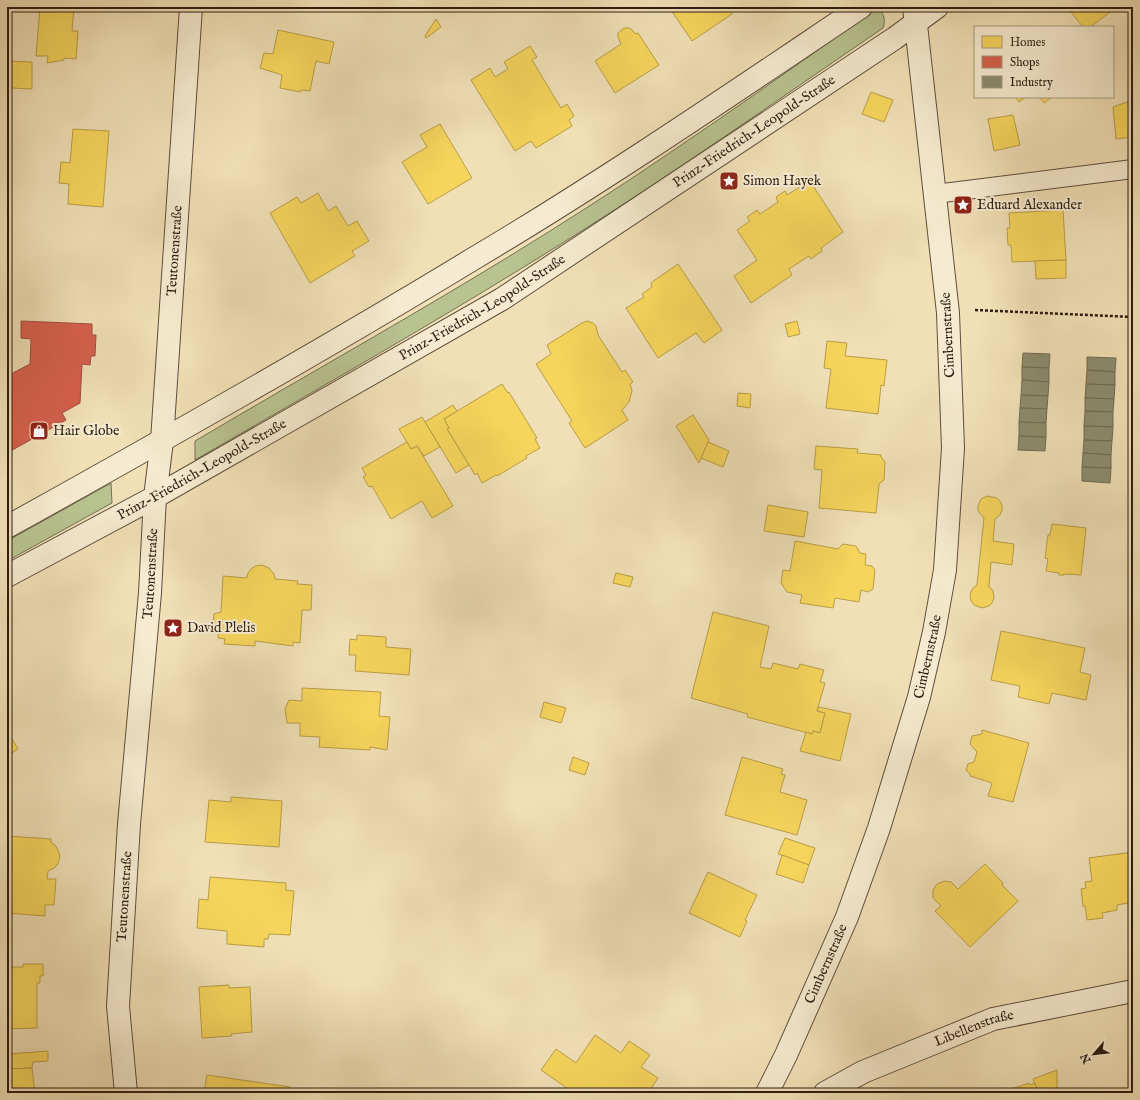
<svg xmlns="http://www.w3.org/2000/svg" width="1140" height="1100" font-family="'IM FELL English',serif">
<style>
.green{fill:#b8c390;stroke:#727052}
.homes{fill:#f6d55c;stroke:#b99e46}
.shops{fill:#d6604d;stroke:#a34c3c}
.industry{fill:#8c8c6e;stroke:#6f6b53}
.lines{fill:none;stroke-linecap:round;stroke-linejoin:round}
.service-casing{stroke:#5d4e3c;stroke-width:20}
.minor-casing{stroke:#5d4e3c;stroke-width:24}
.path{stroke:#2c1d13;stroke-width:2.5;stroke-dasharray:3 2;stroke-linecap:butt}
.service{stroke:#f6ebd0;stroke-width:18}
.minor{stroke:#f6ebd0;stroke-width:22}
.labels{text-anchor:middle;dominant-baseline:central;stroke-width:4;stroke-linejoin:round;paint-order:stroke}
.street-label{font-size:14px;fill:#2c1d13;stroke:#f6ebd0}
.poi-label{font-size:14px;fill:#2c1d13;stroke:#f6ebd0;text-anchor:start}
</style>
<rect width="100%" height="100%" fill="#f1e0b6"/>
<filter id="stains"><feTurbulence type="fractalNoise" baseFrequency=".005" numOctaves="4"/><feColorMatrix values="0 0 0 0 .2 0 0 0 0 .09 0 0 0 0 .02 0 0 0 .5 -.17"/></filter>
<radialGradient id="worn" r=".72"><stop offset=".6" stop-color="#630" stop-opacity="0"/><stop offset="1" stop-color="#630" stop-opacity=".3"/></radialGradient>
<!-- green -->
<g class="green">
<path d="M875,10L881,11C885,17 885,22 883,28C776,101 670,176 561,244C441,319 318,389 195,460V441C313,371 434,304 550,231C662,161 768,85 875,10Z"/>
<path d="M111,483L112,503L7,561V541Z"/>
</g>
<!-- homes -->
<g class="homes">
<path d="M40,7H74L72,31H78L76,59L64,58V60L47,63L48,56H36Z"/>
<path d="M669,7H728L732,14L692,41Z"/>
<path d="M1067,7H1117L1090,27H1083Z"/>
<path d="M436,19L441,27L426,38L425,36Z"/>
<path d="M624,28H630L636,34L638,33L659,65L615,93L595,61L621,44L618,37V33Z"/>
<path d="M278,30L334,42L329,64L316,61L310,91L301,90L300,92L280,88L282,75L260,68L264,53L273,54Z"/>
<path d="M530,46L537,57L532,60L561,108L567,104L574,116L569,120L572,126L536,148L531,141L515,151L471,80L490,68L495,77L508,69L504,62Z"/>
<path d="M8,61L32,62V89L12,88Z"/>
<path d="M871,92L893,100L884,122L862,114Z"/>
<path d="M1015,97H1026L1019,102Z"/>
<path d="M1039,97H1052L1044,103Z"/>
<path d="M1133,100V137L1116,139L1113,107Z"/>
<path d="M1013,115L1020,145L994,151L988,119Z"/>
<path d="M440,124L472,178L428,204L402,162L427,147L420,135Z"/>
<path d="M73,129L109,131L103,207L68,204L69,184L59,183L61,162L70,163Z"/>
<path d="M810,181L843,232L821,248L822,251L811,259L809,256L789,269L792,275L751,303L734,276L757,260L737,230L750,221L747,217L757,210L760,214L778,202L776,197L785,191L787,195Z"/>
<path d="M318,193L328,211L336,206L348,226L357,221L369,241L352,251L355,256L310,283L270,213L297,197L301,203Z"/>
<path d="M1063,210L1066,260L1012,262L1011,245H1008L1007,228H1010L1009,213Z"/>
<path d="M1066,260V278L1036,279L1035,261Z"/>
<path d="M678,264L722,330L704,343L696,333L658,358L626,308L644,297L642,294L652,287L651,285L652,282Z"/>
<path d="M587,321L593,323L596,326L598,335L622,372L625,370L633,382L630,384L632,391L629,402L622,410L628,420L585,448L569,423L572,421L536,364L551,354L547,345L582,323Z"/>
<path d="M797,321L800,334L788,337L785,324Z"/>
<path d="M827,341L847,343L845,356L887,360L884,386L881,385L878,414L826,408L831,369L824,368Z"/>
<path d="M502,384L508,393L509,392L537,438L535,439L540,448L526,456L527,458L497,476L496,475L482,483L477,473L475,475L469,465L447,429L449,428L444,419Z"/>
<path d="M738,393L751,394L750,408L737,406Z"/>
<path d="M453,405L457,411L444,419L449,428L447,429L469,465L456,473L425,422Z"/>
<path d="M693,415L709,440L699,463L676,426Z"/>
<path d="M422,417L440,447L424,456L417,446L411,449L399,429Z"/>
<path d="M407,442L411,449L417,446L453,506L432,518L422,501L391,519L372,486L369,487L363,477L366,475L362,468Z"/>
<path d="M708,442L729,451L723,467L701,458Z"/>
<path d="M816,446L858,449L857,453L881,455V457L885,462L884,480L879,484L876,513L819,508L822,470L814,469Z"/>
<path d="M987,496L997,498L1000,501L1002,505V510L1000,515L995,519L993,541L1014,544L1012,565L991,562L989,586L993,591L994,598L992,603L989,606L982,608L974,605L971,601L970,594L973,588L977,585L984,518L978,511V506L981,499Z"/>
<path d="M768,505L808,512L804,537L764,531Z"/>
<path d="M1052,524L1086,528L1081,575L1064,574V575H1059V573L1046,571L1048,559L1045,558L1048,535H1050Z"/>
<path d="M795,541L838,549L843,544L856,546L860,553L866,554L865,565L872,566L875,570L873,589L868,592L861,590L859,602L835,598L833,608L800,603L802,595L787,592L781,583L783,570L790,571Z"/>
<path d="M262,565L269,568L274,574L275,579L298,581L297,584L312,585L311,610H302L300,643L293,642V646L255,641V646L224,644L225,639L218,638L219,627L213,624L214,614L221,612L223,576L247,578L248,573L252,568L256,566Z"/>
<path d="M616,573L633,577L630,587L613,583Z"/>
<path d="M713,612L769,626L760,667L771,669L773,663L798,669L800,664L824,670L820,682L825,683L817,711L825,713L820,733L813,731L812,734L747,717L748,714L691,698Z"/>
<path d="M1001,631L1085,648L1080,672L1091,675L1086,700L1052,693L1049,704L1018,697L1020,686L991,680Z"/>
<path d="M357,635L386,637V647L411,649L409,675L355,671L356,655H349L350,639L357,640Z"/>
<path d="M302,688L381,692L379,716L390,717L387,750L370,747V750L319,747L320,737L300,736V723H287L285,709L289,700L302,701Z"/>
<path d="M544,702L566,708L561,723L540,717Z"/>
<path d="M819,707L851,714L840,761L800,751L806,732L812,734L813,731L820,733L825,713L817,711Z"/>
<path d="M7,730L18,749L7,756Z"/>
<path d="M982,730L1029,743L1013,802L988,796L992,783L970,776V774L966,770L968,764L974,762L977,752L970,744L972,736L982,734Z"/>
<path d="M573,757L589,763L585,775L569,770Z"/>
<path d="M742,757L783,769L781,774L785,775L780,792L807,800L797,835L725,815Z"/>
<path d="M231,797L282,801L279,847L205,842L209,800L231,802Z"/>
<path d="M7,836L51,839V842L55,845L58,850L60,856L58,864L54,868L48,871L47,879H56L54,905H45V916L7,913Z"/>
<path d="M785,838L815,848L809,865L778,854Z"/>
<path d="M1133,852V902L1117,905V910L1102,913L1103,918L1087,920L1085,906H1083L1081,889L1086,888L1085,882L1092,881L1089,858Z"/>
<path d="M782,855L809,865L803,883L776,874Z"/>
<path d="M985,864L1003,883L1002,885L1018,901L970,947L935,911L941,906L933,898V890L937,884L944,881L951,882L958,889Z"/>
<path d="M708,872L757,895L745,920L747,921L740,937L689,913Z"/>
<path d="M210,877L286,883V890L294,891L290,935L269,934L268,939H264V947L227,944V931L197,928L199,899L208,900Z"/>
<path d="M23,964H43V976H40V983H37V1028L7,1029V967H23Z"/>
<path d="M229,985V988L250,987L252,1032L231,1034L232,1036L202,1038L199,987Z"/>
<path d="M595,1035L621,1053L629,1041L650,1055L641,1067L658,1078L648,1093H574L541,1070L556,1049L576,1063Z"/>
<path d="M48,1051V1061L33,1062L32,1068L7,1069V1054Z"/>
<path d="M32,1068L35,1093H7V1069Z"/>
<path d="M1057,1070V1093H1038L1033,1079Z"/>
<path d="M207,1075L290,1087L289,1093H204Z"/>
<path d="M1029,1083L1030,1085L1035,1083L1038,1093H1000Z"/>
</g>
<!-- shops -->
<path class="shops" d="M21,321L92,324V335H96L95,356H91L90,365L82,364L80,403L62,413L66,420L7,453V376L30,364L31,339L21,338Z"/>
<!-- industry -->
<g class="industry">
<path d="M1023,353L1050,354L1049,368L1022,367Z"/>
<path d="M1087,357L1116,358L1115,372L1087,370Z"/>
<path d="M1022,367L1049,368V382L1022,380Z"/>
<path d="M1087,370L1115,372V385L1086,384Z"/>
<path d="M1022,380L1049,382L1048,396L1021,395Z"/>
<path d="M1086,384L1115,385L1114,399L1085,398Z"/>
<path d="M1021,395L1048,396L1047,409L1020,408Z"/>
<path d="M1085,398L1114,399L1113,412L1085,411Z"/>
<path d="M1020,408L1047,409L1046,423L1019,422Z"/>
<path d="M1085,411L1113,412V427L1084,426Z"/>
<path d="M1019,422L1046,423V437L1019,436Z"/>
<path d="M1084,426L1113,427L1112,441L1084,440Z"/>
<path d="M1019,436L1046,437L1045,451L1018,450Z"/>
<path d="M1084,440L1112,441L1111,455L1083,453Z"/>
<path d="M1083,453L1111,455V468L1082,467Z"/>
<path d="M1082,467L1111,468L1110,483L1082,481Z"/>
</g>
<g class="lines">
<!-- service casing -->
<g class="service-casing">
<path id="service" d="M935,194L1133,169"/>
</g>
<!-- minor casing -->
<g class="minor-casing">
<g id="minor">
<path d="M7,527C164,440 320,352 473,259C606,180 733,93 861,7"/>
<path id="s1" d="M7,576L155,497L502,299L895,38L937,7"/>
<path id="s2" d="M126,1093L118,1006L129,824L150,593L155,497L162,441L191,7"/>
<path id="s3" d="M767,1093L786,1055L847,917L879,828L919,697L934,632L945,570L953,448L948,313L914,7"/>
<path id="s4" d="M825,1093L863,1072L993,1019L1133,991"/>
</g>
</g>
<!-- path -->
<path class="path" d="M975,310L1133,317"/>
<!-- service -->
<use href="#service" class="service"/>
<!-- minor -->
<use href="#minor" class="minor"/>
</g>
<!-- icons -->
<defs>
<g id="sight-square" transform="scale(1)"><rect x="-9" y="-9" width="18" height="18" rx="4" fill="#8f2418" stroke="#f6ebd0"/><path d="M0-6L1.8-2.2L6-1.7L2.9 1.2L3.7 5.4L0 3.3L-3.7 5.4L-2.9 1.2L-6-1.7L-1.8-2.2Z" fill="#fff"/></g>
<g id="shop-square" transform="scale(1)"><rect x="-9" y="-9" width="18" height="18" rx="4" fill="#8f2418" stroke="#f6ebd0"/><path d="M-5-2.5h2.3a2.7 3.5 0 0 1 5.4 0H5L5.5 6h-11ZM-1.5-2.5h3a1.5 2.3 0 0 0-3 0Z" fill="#fff"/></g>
</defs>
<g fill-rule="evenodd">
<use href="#sight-square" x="729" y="181"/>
<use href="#sight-square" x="963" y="205"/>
<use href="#shop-square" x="39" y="431"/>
<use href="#sight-square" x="173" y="628"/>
</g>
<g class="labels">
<!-- street labels -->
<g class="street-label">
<text stroke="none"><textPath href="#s1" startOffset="870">Prinz-Friedrich-Leopold-Straße</textPath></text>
<text stroke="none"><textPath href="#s2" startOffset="845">Teutonenstraße</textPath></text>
<text stroke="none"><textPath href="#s1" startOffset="546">Prinz-Friedrich-Leopold-Straße</textPath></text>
<text transform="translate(948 335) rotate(-93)">Cimbernstraße</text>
<text stroke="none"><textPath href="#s1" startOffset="222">Prinz-Friedrich-Leopold-Straße</textPath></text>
<text stroke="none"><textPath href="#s2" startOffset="521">Teutonenstraße</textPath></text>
<text stroke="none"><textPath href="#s3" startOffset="466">Cimbernstraße</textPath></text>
<text stroke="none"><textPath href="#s2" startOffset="197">Teutonenstraße</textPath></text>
<text stroke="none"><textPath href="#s3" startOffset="142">Cimbernstraße</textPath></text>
<text stroke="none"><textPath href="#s4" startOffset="163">Libellenstraße</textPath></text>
</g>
<!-- poi labels -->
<g class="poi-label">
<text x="743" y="181">Simon Hayek</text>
<text x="977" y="205">Eduard Alexander</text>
<text x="53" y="431">Hair Globe</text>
<text x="187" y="628">David Plelis</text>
</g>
</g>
<!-- margin -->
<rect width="1140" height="1100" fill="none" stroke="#f1e0b6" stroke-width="24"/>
<rect x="8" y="8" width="1124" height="1084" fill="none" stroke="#2c1d13" stroke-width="2"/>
<rect x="12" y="12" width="1116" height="1076" fill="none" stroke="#2c1d13"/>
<!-- legend -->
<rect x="974" y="26" width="140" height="72" fill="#f6ebd0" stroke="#a59984"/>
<rect x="982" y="36" width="20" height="12" fill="#f6d55c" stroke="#a59984"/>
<text x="1010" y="46" font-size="12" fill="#2c1d13">Homes</text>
<rect x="982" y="56" width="20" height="12" fill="#d6604d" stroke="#a59984"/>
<text x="1010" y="66" font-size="12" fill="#2c1d13">Shops</text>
<rect x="982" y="76" width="20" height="12" fill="#8c8c6e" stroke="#a59984"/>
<text x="1010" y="86" font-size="12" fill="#2c1d13">Industry</text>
<!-- north arrow -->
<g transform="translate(1094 1054) rotate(242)" stroke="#f6ebd0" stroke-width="3" paint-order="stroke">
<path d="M0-3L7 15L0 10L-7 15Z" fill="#2c1d13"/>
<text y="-6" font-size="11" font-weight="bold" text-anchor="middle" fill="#2c1d13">N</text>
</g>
<rect width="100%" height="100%" filter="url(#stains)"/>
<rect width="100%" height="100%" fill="url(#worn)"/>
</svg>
